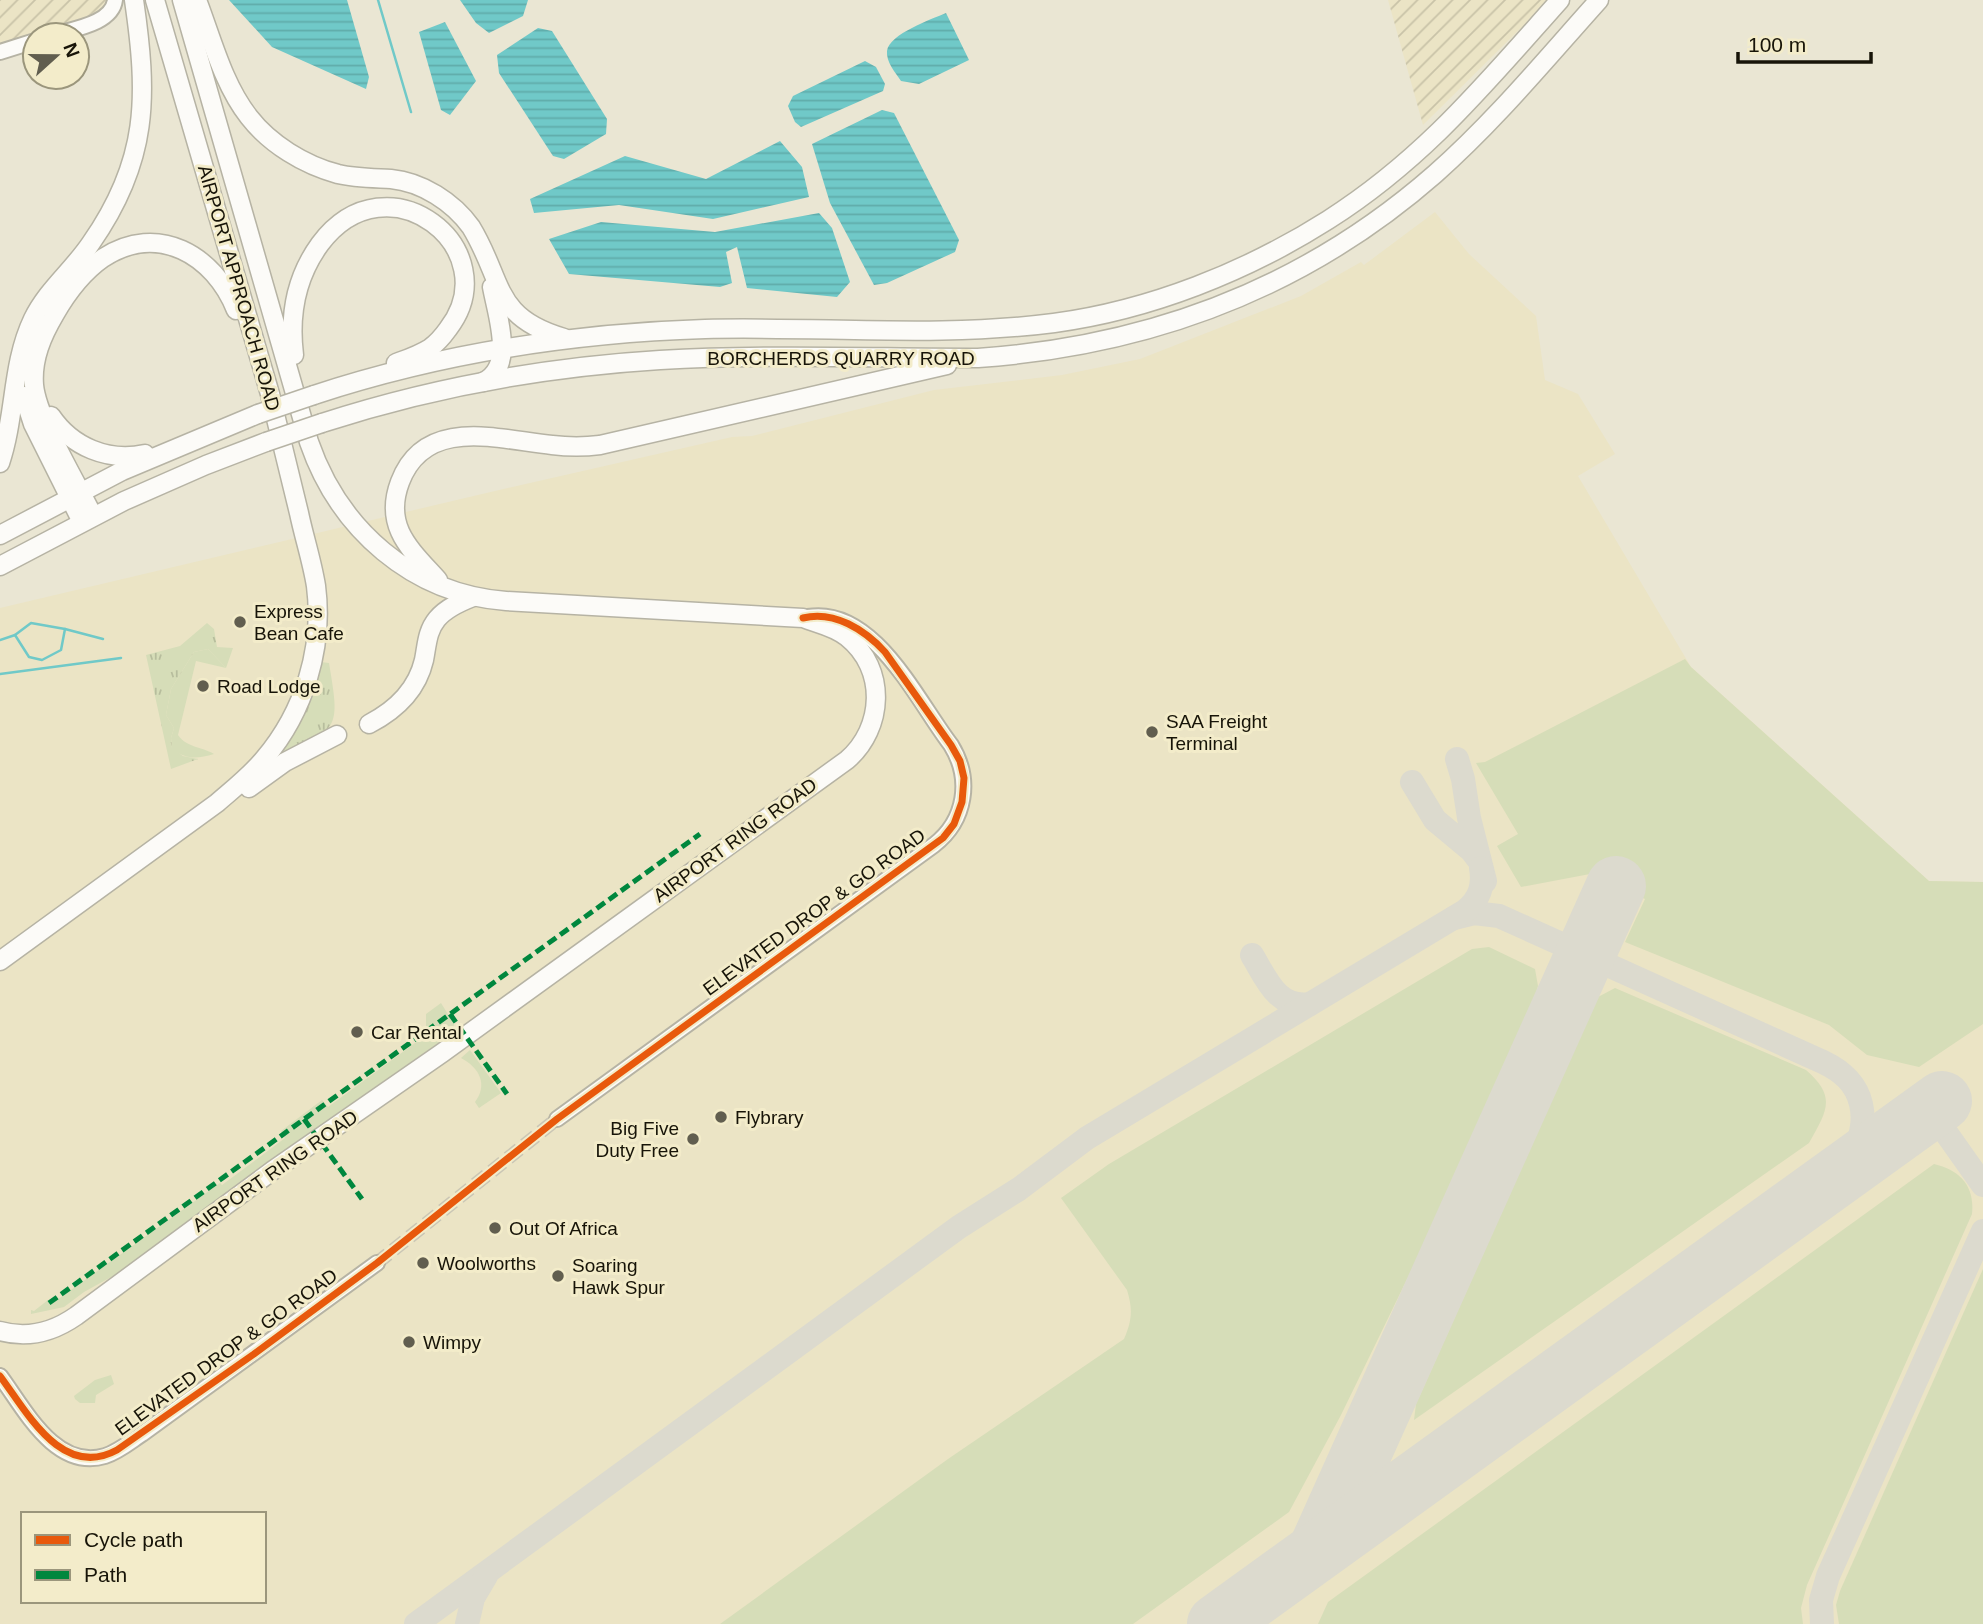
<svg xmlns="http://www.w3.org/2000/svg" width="1983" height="1624" font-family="Helvetica,sans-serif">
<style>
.built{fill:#ebe4c5;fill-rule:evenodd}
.industrial{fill:url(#industrial-furrows)}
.green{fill:#d6ddb8}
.park{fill:url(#park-tufts)}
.water{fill:url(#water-rules)}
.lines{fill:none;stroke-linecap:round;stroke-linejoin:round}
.stream{stroke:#70c9c8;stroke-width:2.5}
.taxiway{stroke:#dcdace;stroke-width:24}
.runway{stroke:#dcdace;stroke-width:60}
.minor-tunnel{stroke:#cac6b5;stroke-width:14;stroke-dasharray:14 7;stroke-linecap:butt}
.minor-casing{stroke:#b6b3a4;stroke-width:18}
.major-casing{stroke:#b6b3a4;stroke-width:21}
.minor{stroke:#fcfbf8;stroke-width:14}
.major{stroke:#fcfbf8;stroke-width:18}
.major-bridge-casing{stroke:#b6b3a4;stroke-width:21;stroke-linecap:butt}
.major-bridge{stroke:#fcfbf8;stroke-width:18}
.quiet{stroke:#00873e;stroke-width:5;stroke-dasharray:10 5;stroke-linecap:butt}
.cycleway-casing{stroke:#f3ecca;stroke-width:11}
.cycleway{stroke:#e8590c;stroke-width:7}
.poi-dot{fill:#615e4f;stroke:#f3ecca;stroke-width:2.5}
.labels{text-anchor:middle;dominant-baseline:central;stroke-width:6;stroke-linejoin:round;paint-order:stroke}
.street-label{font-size:19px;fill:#171408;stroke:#f3ecca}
.poi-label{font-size:19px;fill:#171408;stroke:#f3ecca;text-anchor:start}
</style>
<defs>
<pattern id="industrial-furrows" width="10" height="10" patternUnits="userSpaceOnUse" patternTransform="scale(1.75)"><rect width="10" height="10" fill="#ebe4c5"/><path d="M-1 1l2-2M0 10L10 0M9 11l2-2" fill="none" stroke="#c9c3a8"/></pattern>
<pattern id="park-tufts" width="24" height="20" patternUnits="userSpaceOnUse" patternTransform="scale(1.75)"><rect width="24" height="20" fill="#d6ddb8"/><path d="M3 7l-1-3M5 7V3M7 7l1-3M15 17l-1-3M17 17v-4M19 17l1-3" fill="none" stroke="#b7bd9d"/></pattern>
<pattern id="water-rules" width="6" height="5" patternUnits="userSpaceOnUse" patternTransform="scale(1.75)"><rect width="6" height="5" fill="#70c9c8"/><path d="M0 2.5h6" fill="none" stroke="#60acaa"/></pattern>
</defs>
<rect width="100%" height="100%" fill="#eae6d3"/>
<!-- built -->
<path class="built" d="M1435,212L1469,254L1536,316L1545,380L1578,394L1615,454L1578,476L1691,667L1929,881L1983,882V1624H0V608L482,494L732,437L752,436L934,390L1062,375L1140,359L1301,296L1361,262L1364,265ZM23,1514H264V1601H23Z"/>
<!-- industrial -->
<g class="industrial">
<path d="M0,0H114V7L64,35H35L0,55Z"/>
<path d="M1388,0H1546L1521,28L1423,125Z"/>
</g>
<!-- green -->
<g class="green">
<path d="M208,649L226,668L196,661L178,735C187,748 201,746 214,754C197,759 187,760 172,749L171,738L174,728L166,715L171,689L194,652Z"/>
<path d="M1685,659L1691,667L1929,881L1983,882V1024L1919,1067L1867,1055L1829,1025L1625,942L1645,899L1590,874L1521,887L1497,846L1518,834L1476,763L1485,762Z"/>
<path d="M1489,947L1535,969L1538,986L1520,1047L1341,1415L1289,1512L1133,1624H720L948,1459L1124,1339C1132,1321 1133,1309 1127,1290L1061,1198L1109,1164L1472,949Z"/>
<path d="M1615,988L1806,1070C1837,1097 1827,1111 1809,1143L1414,1420L1416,1404L1598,997Z"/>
<path d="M441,1003L454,1024L452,1033L122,1271L84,1292L64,1307L31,1314V1310L34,1311L48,1300L50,1305L220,1183L222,1185L285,1138L281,1131L322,1100L328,1107L430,1032L426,1026V1014Z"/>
<path d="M470,1050L501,1093L479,1108L475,1102C488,1085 480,1068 461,1058Z"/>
<path d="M1934,1164C1960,1170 1975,1186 1972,1214L1807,1585L1801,1608L1803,1624H1318L1328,1602Z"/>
<path d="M1983,1269V1624H1839L1836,1605L1840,1591Z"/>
<path d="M111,1375L114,1384L96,1395L95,1403H80L75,1399L74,1396L95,1380Z"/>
</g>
<!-- park -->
<g class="park">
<path d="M207,623L214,629L217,647L233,648L226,668L208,649L194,652L171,689L166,715L174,728L171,738L172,748L183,756L198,759L171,769L146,655L180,646Z"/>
<path d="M321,662L329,663C340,729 340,727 281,758L275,755Z"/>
</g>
<!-- water -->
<g class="water">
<path d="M229,0H347L369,77L366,89L272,47Z"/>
<path d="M460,0H528L523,16L489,33L476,23Z"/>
<path d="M946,13L969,60L919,84L901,81C895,72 886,62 887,51C889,34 932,19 946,13Z"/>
<path d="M445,22L476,81L450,115L441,110L419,32Z"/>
<path d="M538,28L552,31L607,119L606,134L564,159L553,156L499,73L497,55Z"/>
<path d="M865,61L876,67L885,84L883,91L801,127L795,122L788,106L793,96Z"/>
<path d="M882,110L894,113L959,240L955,252L887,283L874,285L830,203L812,144Z"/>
<path d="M780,141L802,167L809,197L713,219L619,205L534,213L530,199L625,156L706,179Z"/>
<path d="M819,213L832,228L850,282L837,297L747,288L737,247L726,252L732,283L720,287L569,274L549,239L601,222L715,232Z"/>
</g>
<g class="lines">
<!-- stream -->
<g class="stream">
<path d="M378,0L411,112"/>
<path d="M15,635L31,623L65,629L103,639"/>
<path d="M0,640L15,635L29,657L42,660L61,650L65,629"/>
<path d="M0,674L121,658"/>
</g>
<!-- taxiway -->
<g class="taxiway">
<path d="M1457,759L1463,779L1469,818L1485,881"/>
<path d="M1412,782L1435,820L1471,850L1478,859"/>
<path d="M1454,918L1474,913L1499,916L1823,1062C1842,1071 1856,1083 1861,1104C1874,1161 1807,1198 1769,1226"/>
<path d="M1252,955C1266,978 1277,1009 1310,1004"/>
<path d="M1930,1110L1983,1185"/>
<path d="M416,1624L959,1227L1019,1189L1087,1138L1465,911C1480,899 1484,885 1481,868"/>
<path d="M467,1624L473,1598L486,1576"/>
<path d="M1822,1624L1821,1600L1828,1576L1983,1231"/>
</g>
<!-- runway -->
<g class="runway">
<path d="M1318,1550L1616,886"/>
<path d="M1217,1624L1942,1101"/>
</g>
<!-- minor-tunnel -->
<path class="minor-tunnel" d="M377,1263L557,1119"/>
<!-- minor casing -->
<g class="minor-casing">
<g id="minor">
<path d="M54,35C73,29 112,24 115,0"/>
<path d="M0,52L35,41"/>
<path d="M557,1119L934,845C966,820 972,779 951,745C917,701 874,606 808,617"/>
<path d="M0,1376C24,1408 55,1471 105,1456C118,1452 130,1442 142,1434L377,1263"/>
</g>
</g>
<!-- major casing -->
<g class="major-casing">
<g id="major">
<path d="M197,0C212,39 223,84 249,117C270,144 304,165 338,174C355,178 373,178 391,179C422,182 453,202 471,227C504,281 492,317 564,338"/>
<path d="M294,355C289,315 296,277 320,244C388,153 509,250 448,329C443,336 437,343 430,348C419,355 407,359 396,363"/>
<path d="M483,382C516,367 497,315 492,287"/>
<path d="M314,395C439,354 574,333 705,329C821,326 938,338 1054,323C1150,310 1246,272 1328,220C1424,159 1485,84 1560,0"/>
<path d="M24,396L33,424L82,522"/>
<path d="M51,416C72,447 108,462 145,454"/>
<path d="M322,423C430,388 546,367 660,360C765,354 872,358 978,358C1149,346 1305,288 1435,174C1495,121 1546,59 1599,0"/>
<path d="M0,463C16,416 11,365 33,319C47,290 73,270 91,243C149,160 148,96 134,0"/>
<path d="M93,516C77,483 37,418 34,385C32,359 42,336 55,314C67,293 83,272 103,258C158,222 214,255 236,310"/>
<path d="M0,535L122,471L258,414"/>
<path d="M0,566L124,501L206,465L266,442"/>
<path d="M438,580C411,550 383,527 400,482C425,415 500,440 552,445C568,447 585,447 600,445L947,365"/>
<path d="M369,724C396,710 417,690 424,660C427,645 427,631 437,619C446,608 460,602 473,597"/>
<path d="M249,788L285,762L337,735"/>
<path d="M0,961L217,803C233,789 250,776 264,759C304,712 324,648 316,586C312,561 304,537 299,513C289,473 280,434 270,394L155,0"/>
<path d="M0,1331C28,1339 53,1332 76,1316L272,1171L442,1053L847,760C884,728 887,669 847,637C833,626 818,624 803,618L506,601C412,594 339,529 309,442L182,0"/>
</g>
</g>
<!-- minor -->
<use href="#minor" class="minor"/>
<!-- major -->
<use href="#major" class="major"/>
<!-- major-bridge casing -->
<g class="major-bridge-casing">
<g id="major-bridge">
<path d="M258,414L314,395"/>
<path d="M266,442L322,423"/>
</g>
</g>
<!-- major-bridge -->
<use href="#major-bridge" class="major-bridge"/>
<!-- quiet -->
<g class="quiet">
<path d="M450,1014L507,1094"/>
<path d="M304,1119L362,1199"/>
<path d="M49,1303L700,834"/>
</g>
<!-- cycleway casing -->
<g class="cycleway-casing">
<path id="cycleway" d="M0,1376C27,1412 62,1480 117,1450L254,1354L377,1263L557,1119L943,838L954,824L962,802L964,778L960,761L951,745L885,652C865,630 834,610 803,618"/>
</g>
<!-- cycleway -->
<use href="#cycleway" class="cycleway"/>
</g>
<!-- markers -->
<g class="poi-dot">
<circle cx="240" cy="622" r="7"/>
<circle cx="203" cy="686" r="7"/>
<circle cx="1152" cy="732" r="7"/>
<circle cx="357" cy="1032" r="7"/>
<circle cx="721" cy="1117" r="7"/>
<circle cx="693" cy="1139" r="7"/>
<circle cx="495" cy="1228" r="7"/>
<circle cx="423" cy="1263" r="7"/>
<circle cx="558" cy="1276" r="7"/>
<circle cx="409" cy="1342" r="7"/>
</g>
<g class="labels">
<!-- street labels -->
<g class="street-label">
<text transform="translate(239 288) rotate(74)">AIRPORT APPROACH ROAD</text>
<text x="841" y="358">BORCHERDS QUARRY ROAD</text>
<text transform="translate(735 840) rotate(-36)">AIRPORT RING ROAD</text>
<text transform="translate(814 912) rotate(-36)">ELEVATED DROP &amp; GO ROAD</text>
<text transform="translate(275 1171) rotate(-35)">AIRPORT RING ROAD</text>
<text transform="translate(226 1352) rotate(-36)">ELEVATED DROP &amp; GO ROAD</text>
</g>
<!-- poi labels -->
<g class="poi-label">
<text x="254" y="611">Express<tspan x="254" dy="22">Bean Cafe</tspan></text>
<text x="217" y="686">Road Lodge</text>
<text x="1166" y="721">SAA Freight<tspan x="1166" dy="22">Terminal</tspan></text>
<text x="371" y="1032">Car Rental</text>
<text x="735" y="1117">Flybrary</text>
<text x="679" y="1128" text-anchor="end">Big Five<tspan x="679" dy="22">Duty Free</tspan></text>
<text x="509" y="1228">Out Of Africa</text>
<text x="437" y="1263">Woolworths</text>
<text x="572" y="1265">Soaring<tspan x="572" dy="22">Hawk Spur</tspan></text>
<text x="423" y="1342">Wimpy</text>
</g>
</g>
<!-- legend -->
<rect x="21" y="1512" width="245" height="91" fill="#f3ecca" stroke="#9b967c" stroke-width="2"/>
<rect x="35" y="1535" width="35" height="10" fill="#e8590c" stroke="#9b967c" stroke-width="2"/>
<text x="84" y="1547" font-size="21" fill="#171408">Cycle path</text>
<rect x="35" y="1570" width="35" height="10" fill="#00873e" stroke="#9b967c" stroke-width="2"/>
<text x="84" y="1582" font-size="21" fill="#171408">Path</text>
<!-- north arrow -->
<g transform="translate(56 56) rotate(69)"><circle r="33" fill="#f3ecca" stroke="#9b967c" stroke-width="2"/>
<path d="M0-5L12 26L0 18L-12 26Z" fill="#615e4f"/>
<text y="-10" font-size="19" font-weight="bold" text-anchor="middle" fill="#171408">N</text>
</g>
<!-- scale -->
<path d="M1738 52v10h133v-10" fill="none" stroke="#171408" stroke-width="3.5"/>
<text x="1748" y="52" font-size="21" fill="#171408" stroke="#f3ecca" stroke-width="5" paint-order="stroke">100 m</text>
</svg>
